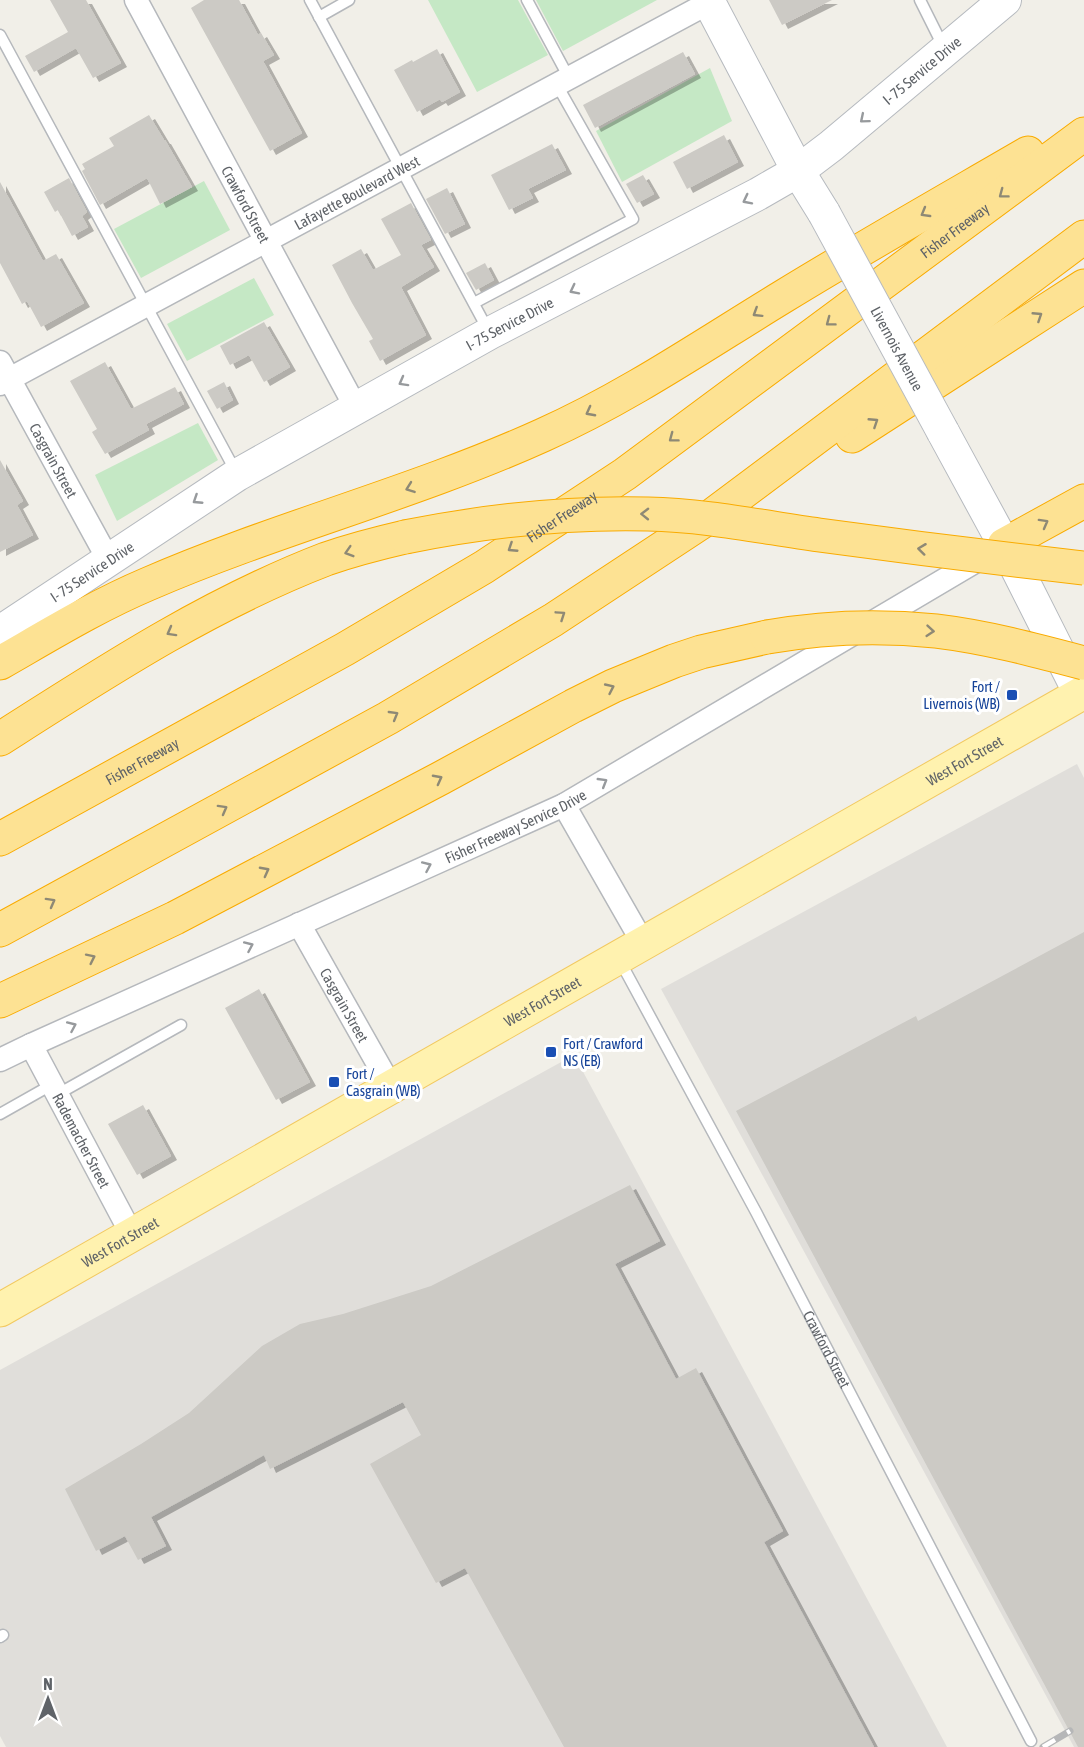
<svg xmlns="http://www.w3.org/2000/svg" width="1084" height="1747" font-family="'Asap Condensed',sans-serif">
<style>
.industrial{fill:#e0deda}
.green{fill:#c5e8c5}
.building{fill:#cccac5;filter:url(#shadow)}
.lines{fill:none;stroke-linecap:round;stroke-linejoin:round}
.lane-casing{stroke:#b5b8bc;stroke-width:13}
.street-casing{stroke:#b5b8bc;stroke-width:25}
.secondary-casing{stroke:#b6babf;stroke-width:34}
.primary-casing{stroke:#f2c960;stroke-width:35}
.highway-casing{stroke:#f9ab00;stroke-width:35}
.lane{stroke:#fff;stroke-width:10}
.street{stroke:#fff;stroke-width:22}
.secondary{stroke:#fff;stroke-width:32}
.primary{stroke:#fff2af;stroke-width:33}
.highway{stroke:#fde293;stroke-width:33}
.rail-casing{stroke:#b6b7b8;stroke-width:7}
.rail{stroke:#fff;stroke-width:4.5;stroke-dasharray:14;stroke-linecap:butt}
.secondary-bridge-casing{stroke:#b6babf;stroke-width:34;stroke-linecap:butt}
.highway-bridge-casing{stroke:#f9ab00;stroke-width:35;stroke-linecap:butt}
.secondary-bridge{stroke:#fff;stroke-width:32}
.highway-bridge{stroke:#fde293;stroke-width:33}
.oneway{stroke:#979a9d}
.oneway2{stroke:#8e8975}
.transit-dot{fill:#1a4fb4;stroke:#fff;stroke-width:2}
.labels{text-anchor:middle;dominant-baseline:central;stroke-width:6;stroke-linejoin:round;paint-order:stroke}
.street-label{font-size:15px;fill:#5f6368;stroke:#fff}
.transit-label{font-size:15px;fill:#164399;stroke:#fff;text-anchor:start}
</style>
<defs>
<filter id="shadow"><feDropShadow dx="6" dy="4" stdDeviation="0" flood-color="#0004"/></filter>
</defs>
<rect width="100%" height="100%" fill="#f1efe8"/>
<!-- industrial -->
<g class="industrial">
<path d="M1077,764L1084,778V1747H1074L661,989Z"/>
<path d="M574,1055L947,1747H6L0,1736V1370Z"/>
</g>
<!-- green -->
<g class="green">
<path d="M428,0H518L548,55L477,92Z"/>
<path d="M536,0H657L563,51Z"/>
<path d="M710,68L732,121L622,182L596,131Z"/>
<path d="M204,181L230,230L141,278L114,229Z"/>
<path d="M254,278L274,315L187,361L167,324Z"/>
<path d="M198,423L218,460L117,521L95,475Z"/>
</g>
<!-- building -->
<g class="building">
<path d="M50,0H86L121,63L93,78L76,48L34,72L25,56L68,32Z"/>
<path d="M204,0H239L258,35L261,33L274,55L263,61L302,133L270,151L191,8Z"/>
<path d="M769,0H832L782,25Z"/>
<path d="M437,49L460,92L442,102L440,99L417,112L394,70L412,60L413,62Z"/>
<path d="M683,52L695,74L595,128L583,105Z"/>
<path d="M149,115L164,140H165L192,187L160,204L147,178L100,205L82,171L85,169L82,164L114,146L109,138Z"/>
<path d="M724,135L738,162L687,189L673,162Z"/>
<path d="M552,144L566,170L528,189L533,198L509,210L491,175Z"/>
<path d="M643,175L654,194L637,203L626,184Z"/>
<path d="M69,178L87,212L82,216L88,227L72,236L58,210L55,212L44,192Z"/>
<path d="M0,182L43,261L56,254L84,303L41,327L27,301L22,304L0,263Z"/>
<path d="M447,188L465,224L445,234L426,199Z"/>
<path d="M411,203L431,240L421,245L434,267L401,287L426,335L380,361L369,341L373,339L352,303L332,265L361,249L373,270L401,255L381,219Z"/>
<path d="M485,263L494,280L476,290L466,273Z"/>
<path d="M264,322L290,367L264,382L249,355L230,365L220,346Z"/>
<path d="M105,362L131,409L175,387L184,404L146,424L149,430L105,454L92,432L97,429L70,381Z"/>
<path d="M224,382L233,400L217,409L207,391Z"/>
<path d="M0,460L23,501L17,505L33,535L0,552Z"/>
<path d="M1084,932V1747H1078L736,1111L916,1016L918,1021Z"/>
<path d="M259,989L310,1082L276,1100L225,1008Z"/>
<path d="M143,1105L171,1156L137,1175L108,1124Z"/>
<path d="M630,1185L660,1241L615,1264L676,1379L696,1368L783,1531L764,1542L874,1747H564L465,1568L436,1583L370,1464L421,1435L403,1402L270,1469L264,1455L151,1517L166,1546L138,1560L125,1536L96,1551L65,1489L141,1444L189,1413L262,1346L300,1324L343,1314L431,1286Z"/>
</g>
<g class="lines">
<!-- lane casing -->
<g class="lane-casing">
<g id="lane">
<path d="M310,0L488,330"/>
<path d="M527,0L569,78"/>
<path d="M920,0L944,48"/>
<path d="M319,17L349,0"/>
<path d="M0,35L236,472"/>
<path d="M474,303L633,219L557,85"/>
<path id="s1" d="M620,961L756,1212L1031,1741"/>
<path d="M58,1094L181,1025"/>
<path d="M0,1114L53,1084"/>
<path d="M0,1637L3,1635"/>
</g>
</g>
<!-- street casing -->
<g class="street-casing">
<g id="street">
<path id="s2" d="M136,0L356,408"/>
<path id="s3" d="M0,362L108,559"/>
<path id="s4" d="M0,384L714,0"/>
<path d="M564,805L643,943"/>
<path id="s5" d="M299,924L391,1087"/>
<path id="s6" d="M31,1045L132,1235"/>
<path id="s7" d="M0,1060L31,1045L564,805L988,554"/>
</g>
</g>
<!-- secondary casing -->
<g class="secondary-casing">
<g id="secondary">
<path d="M708,0L798,171L824,213"/>
<path d="M943,432L1011,557L1080,694"/>
<path id="s8" d="M0,632L237,475L490,333L758,194L798,171L831,146L1005,0"/>
</g>
</g>
<!-- primary casing -->
<g class="primary-casing">
<g id="primary">
<path id="s9" d="M0,1310L1084,692"/>
</g>
</g>
<!-- highway casing -->
<g class="highway-casing">
<g id="highway">
<path d="M852,436L1084,286"/>
<path d="M1004,545L1084,501"/>
<path d="M0,663C49,635 96,606 148,584C277,528 415,493 543,435C628,397 705,344 784,296C864,247 947,200 1028,153"/>
<path d="M0,739C105,672 209,604 326,559C352,550 379,543 405,537"/>
<path id="s10" d="M0,839L345,649L484,567L625,474L1084,134"/>
<path d="M0,930L388,718L553,620L714,514L1084,237"/>
<path d="M0,1001L175,918L441,778L573,706L613,686L674,661L701,652L767,637"/>
</g>
</g>
<!-- lane -->
<use href="#lane" class="lane"/>
<!-- street -->
<use href="#street" class="street"/>
<!-- secondary -->
<use href="#secondary" class="secondary"/>
<!-- primary -->
<use href="#primary" class="primary"/>
<!-- highway -->
<use href="#highway" class="highway"/>
<!-- rail casing -->
<g class="rail-casing">
<path id="rail" d="M1043,1747L1070,1731"/>
</g>
<!-- rail -->
<use href="#rail" class="rail"/>
<!-- secondary-bridge casing -->
<g class="secondary-bridge-casing">
<g id="secondary-bridge">
<path id="s11" d="M824,213L943,432"/>
</g>
</g>
<!-- highway-bridge casing -->
<g class="highway-bridge-casing">
<g id="highway-bridge">
<path d="M405,537C485,521 566,512 648,514C705,515 762,527 819,535C907,547 995,558 1084,568"/>
<path d="M767,637C823,627 879,625 936,631C986,637 1035,650 1084,663"/>
</g>
</g>
<!-- secondary-bridge -->
<use href="#secondary-bridge" class="secondary-bridge"/>
<!-- highway-bridge -->
<use href="#highway-bridge" class="highway-bridge"/>
</g>
<!-- one-way arrows -->
<defs><path id="oneway-chevron" d="M-2-3.5L2.5 0L-2 3.5" fill="none" stroke-width="1.6" stroke-linecap="round" stroke-linejoin="round" transform="scale(1.5)"/></defs>
<g class="oneway">
<use href="#oneway-chevron" transform="translate(864 119) rotate(140)"/>
<use href="#oneway-chevron" transform="translate(747 200) rotate(153)"/>
<use href="#oneway-chevron" transform="translate(574 290) rotate(153)"/>
<use href="#oneway-chevron" transform="translate(403 382) rotate(151)"/>
<use href="#oneway-chevron" transform="translate(197 500) rotate(147)"/>
<use href="#oneway-chevron" transform="translate(603 782) rotate(-31)"/>
<use href="#oneway-chevron" transform="translate(427 866) rotate(-24)"/>
<use href="#oneway-chevron" transform="translate(249 946) rotate(-24)"/>
<use href="#oneway-chevron" transform="translate(72 1026) rotate(-24)"/>
</g>
<g class="oneway2">
<use href="#oneway-chevron" transform="translate(1003 194) rotate(143)"/>
<use href="#oneway-chevron" transform="translate(925 213) rotate(150)"/>
<use href="#oneway-chevron" transform="translate(757 313) rotate(148)"/>
<use href="#oneway-chevron" transform="translate(1038 316) rotate(-33)"/>
<use href="#oneway-chevron" transform="translate(830 322) rotate(143)"/>
<use href="#oneway-chevron" transform="translate(590 412) rotate(152)"/>
<use href="#oneway-chevron" transform="translate(874 422) rotate(-33)"/>
<use href="#oneway-chevron" transform="translate(673 438) rotate(143)"/>
<use href="#oneway-chevron" transform="translate(410 488) rotate(160)"/>
<use href="#oneway-chevron" transform="translate(645 514) rotate(-179)"/>
<use href="#oneway-chevron" transform="translate(1044 523) rotate(-29)"/>
<use href="#oneway-chevron" transform="translate(512 548) rotate(147)"/>
<use href="#oneway-chevron" transform="translate(922 549) rotate(-173)"/>
<use href="#oneway-chevron" transform="translate(349 552) rotate(163)"/>
<use href="#oneway-chevron" transform="translate(561 615) rotate(-34)"/>
<use href="#oneway-chevron" transform="translate(930 631) rotate(5)"/>
<use href="#oneway-chevron" transform="translate(171 632) rotate(151)"/>
<use href="#oneway-chevron" transform="translate(610 688) rotate(-25)"/>
<use href="#oneway-chevron" transform="translate(394 715) rotate(-30)"/>
<use href="#oneway-chevron" transform="translate(438 779) rotate(-28)"/>
<use href="#oneway-chevron" transform="translate(223 809) rotate(-29)"/>
<use href="#oneway-chevron" transform="translate(265 871) rotate(-28)"/>
<use href="#oneway-chevron" transform="translate(51 902) rotate(-29)"/>
<use href="#oneway-chevron" transform="translate(91 958) rotate(-26)"/>
</g>
<!-- markers -->
<g class="transit-dot">
<rect x="1006" y="689" width="12" height="12" rx="3"/>
<rect x="545" y="1046" width="12" height="12" rx="3"/>
<rect x="328" y="1076" width="12" height="12" rx="3"/>
</g>
<g class="labels">
<!-- street labels -->
<g class="street-label">
<text stroke="none"><textPath href="#s8" startOffset="1082">I- 75 Service Drive</textPath></text>
<text stroke="none"><textPath href="#s4" startOffset="405">Lafayette Boulevard West</textPath></text>
<text stroke="none"><textPath href="#s2" startOffset="232">Crawford Street</textPath></text>
<text stroke="none"><textPath href="#s10" startOffset="1134">Fisher Freeway</textPath></text>
<text stroke="none"><textPath href="#s8" startOffset="596">I- 75 Service Drive</textPath></text>
<text stroke="none"><textPath href="#s11" startOffset="154">Livernois Avenue</textPath></text>
<text stroke="none"><textPath href="#s3" startOffset="112">Casgrain Street</textPath></text>
<text stroke="none"><textPath href="#s10" startOffset="648">Fisher Freeway</textPath></text>
<text stroke="none"><textPath href="#s8" startOffset="110">I- 75 Service Drive</textPath></text>
<text stroke="none"><textPath href="#s9" startOffset="1110">West Fort Street</textPath></text>
<text stroke="none"><textPath href="#s10" startOffset="162">Fisher Freeway</textPath></text>
<text stroke="none"><textPath href="#s7" startOffset="566">Fisher Freeway Service Drive</textPath></text>
<text stroke="none"><textPath href="#s9" startOffset="624">West Fort Street</textPath></text>
<text stroke="none"><textPath href="#s5" startOffset="93">Casgrain Street</textPath></text>
<text stroke="none"><textPath href="#s6" startOffset="108">Rademacher Street</textPath></text>
<text stroke="none"><textPath href="#s9" startOffset="138">West Fort Street</textPath></text>
<text stroke="none"><textPath href="#s1" startOffset="440">Crawford Street</textPath></text>
</g>
<!-- transit labels -->
<g class="transit-label">
<text x="1000" y="686" text-anchor="end">Fort /<tspan x="1000" dy="17">Livernois (WB)</tspan></text>
<text x="563" y="1043">Fort / Crawford<tspan x="563" dy="17">NS (EB)</tspan></text>
<text x="346" y="1073">Fort /<tspan x="346" dy="17">Casgrain (WB)</tspan></text>
</g>
</g>
<!-- north arrow -->
<g transform="translate(48 1699)" stroke="#ffffff" stroke-width="4.5" paint-order="stroke">
<path d="M0-4.5L10 22L0 15L-10 22Z" fill="#5f6368"/>
<text y="-9" font-size="16" font-weight="bold" text-anchor="middle" fill="#5f6368">N</text>
</g>
</svg>
